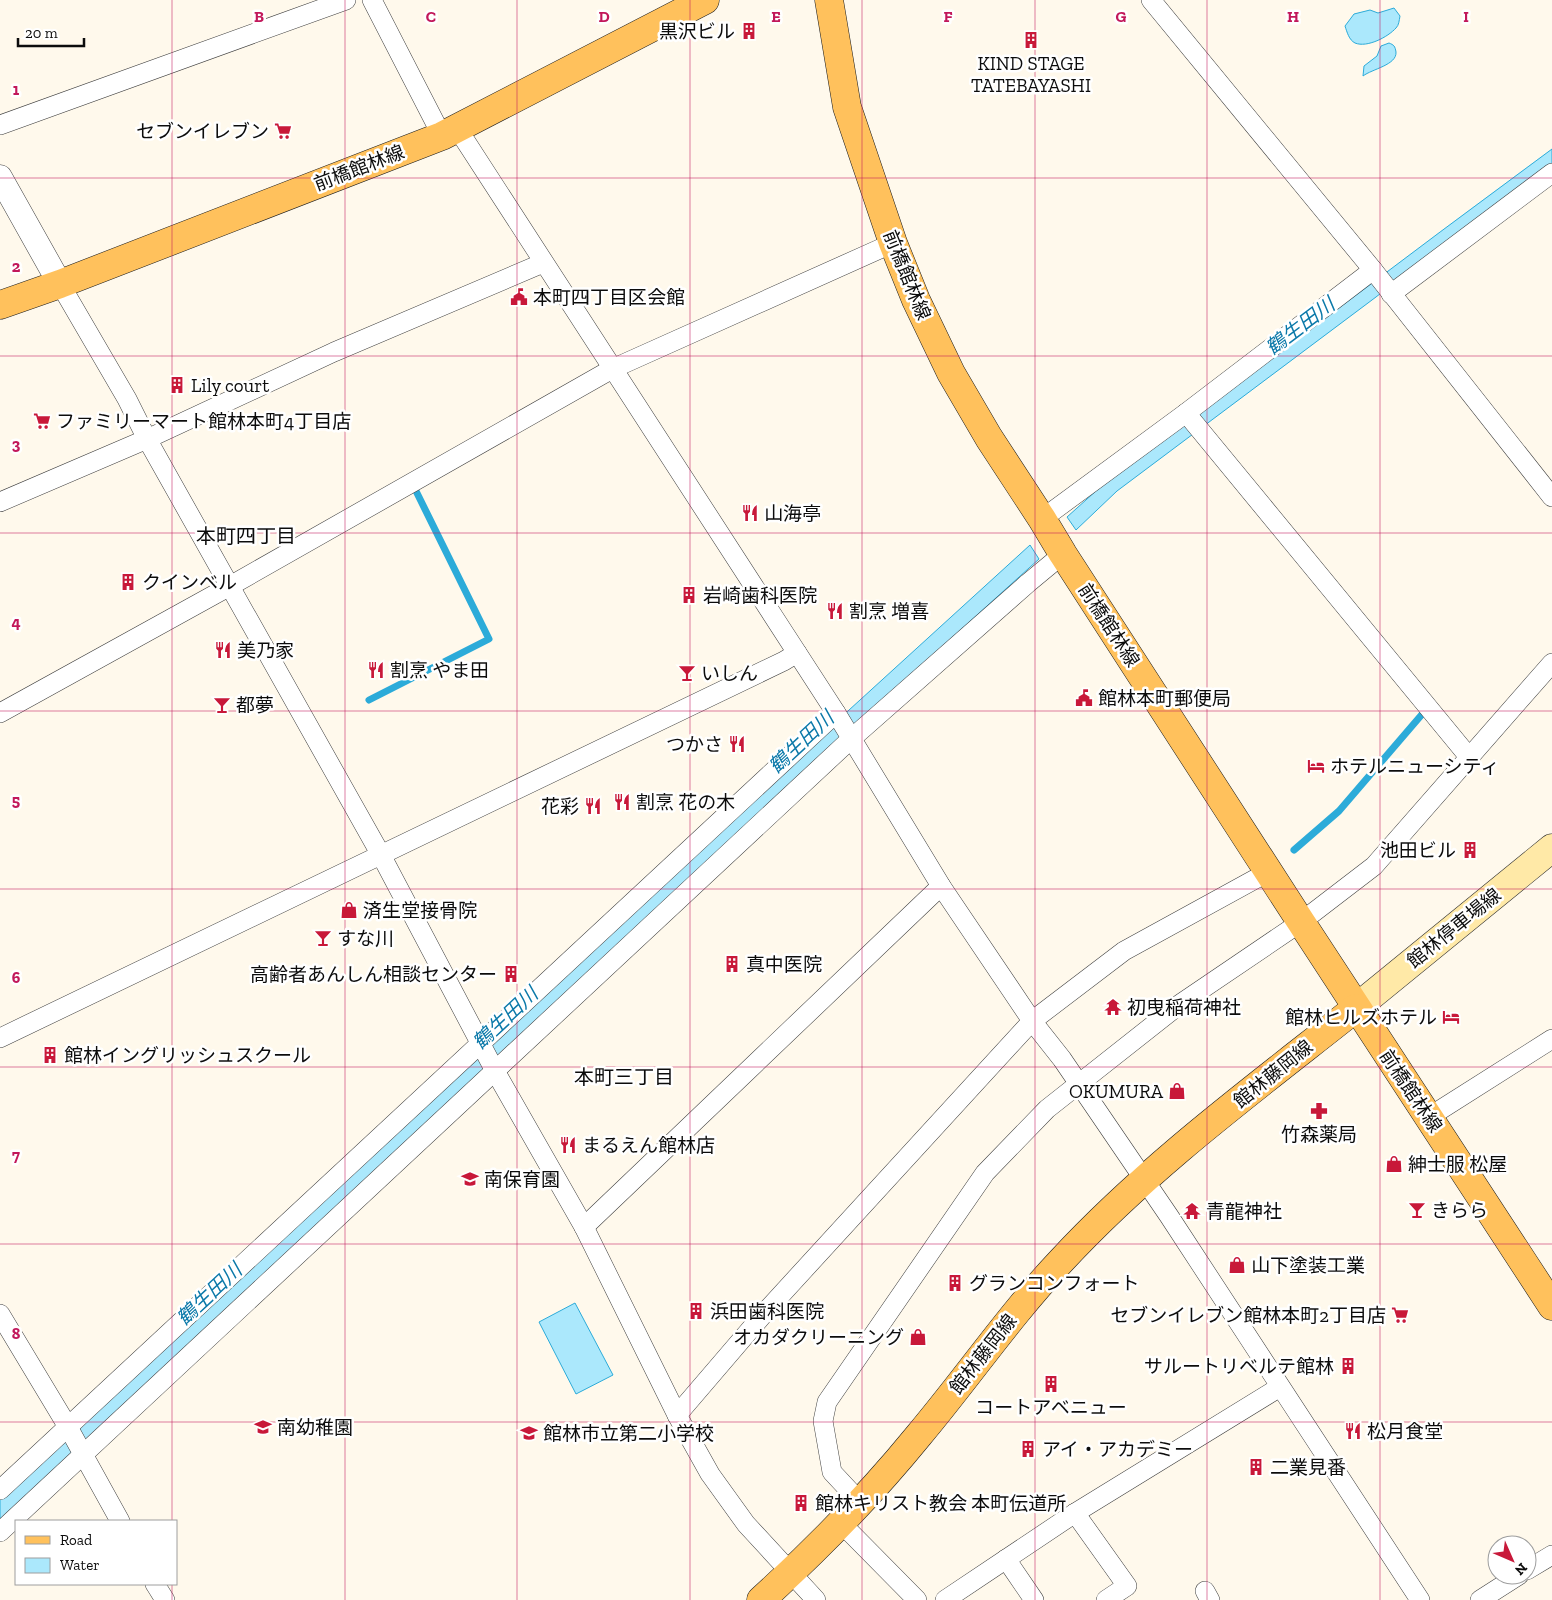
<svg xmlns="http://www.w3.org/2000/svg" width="1552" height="1600" font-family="'Zilla Slab','Noto Sans JP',serif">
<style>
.water{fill:#abe8fc;stroke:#2cabd9}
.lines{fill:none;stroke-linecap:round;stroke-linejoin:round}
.stream{stroke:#2cabd9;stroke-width:7}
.minor-casing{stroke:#3f3f3f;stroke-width:20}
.tertiary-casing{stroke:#3f3f3f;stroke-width:25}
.secondary-casing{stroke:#2e2e2e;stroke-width:29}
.primary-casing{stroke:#1d1d1d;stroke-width:29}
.minor{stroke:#fff;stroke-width:19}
.tertiary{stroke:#fff;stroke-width:24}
.secondary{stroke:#ffe9a7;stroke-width:28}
.primary{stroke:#ffc15c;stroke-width:28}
.grid{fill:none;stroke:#c2185b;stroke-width:1;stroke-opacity:0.55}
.labels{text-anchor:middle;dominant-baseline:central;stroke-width:5;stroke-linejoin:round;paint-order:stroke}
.poi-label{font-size:19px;fill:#0c0c0c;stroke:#fff;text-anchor:start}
.street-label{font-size:19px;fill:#0c0c0c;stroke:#fff}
.water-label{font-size:20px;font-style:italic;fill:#0b79a9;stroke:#fff}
.neighbourhood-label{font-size:20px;fill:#0c0c0c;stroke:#fff}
.grid-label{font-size:16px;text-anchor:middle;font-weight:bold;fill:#c2185b;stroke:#fff;stroke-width:5;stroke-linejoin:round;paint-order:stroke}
</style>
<rect width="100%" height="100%" fill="#fff9ec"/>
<!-- water -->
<g class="water">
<path d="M1394,8L1400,16C1399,21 1399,25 1396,28C1388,37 1367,48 1355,43C1349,40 1347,32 1345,26L1354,14L1370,10L1378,13Z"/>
<path d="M1389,43C1394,45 1395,46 1396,52C1397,65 1372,69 1363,76L1364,66L1377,56L1381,46Z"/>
<path d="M1552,149V165L1445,243L1376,297L1117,491L1076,530L1067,517L1106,482C1256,372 1402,259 1552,149Z"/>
<path d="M1030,545L1039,559L915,671L0,1521V1499L409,1121L826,731Z"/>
<path d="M575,1303L613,1375L576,1394L539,1322Z"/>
</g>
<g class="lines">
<!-- stream -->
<g class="stream">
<path d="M369,700L489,639L416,491"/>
<path d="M1294,850L1339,811L1424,712"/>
</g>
<!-- minor casing -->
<g class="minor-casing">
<g id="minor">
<path d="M372,0L442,136"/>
<path d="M1151,0L1373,270L1552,497"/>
<path d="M0,125L346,0"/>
<path d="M457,128L836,713L941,886L1032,1021L1062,1059L1169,1216L1420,1600"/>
<path d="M60,284L127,399L147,439L381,855L495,1071L584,1227L677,1415L710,1474L746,1524L816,1600"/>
<path d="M1391,294L1552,173"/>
<path d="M1186,413L1469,757"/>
<path d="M0,502L147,439L334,352L543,263"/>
<path d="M1042,519L1186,413L1373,270"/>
<path d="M0,713L230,586L612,369L893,243"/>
<path d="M0,1038L784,661L797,653"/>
<path d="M1429,1117L1552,1039"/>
<path d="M584,1227L941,886"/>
<path d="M0,1314L68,1427L120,1521"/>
<path d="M677,1415L767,1310L1032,1021L1124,951L1268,872"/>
<path d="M0,1490L836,713"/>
<path d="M860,1502L832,1472L823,1421L827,1402L985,1173L1047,1109L1180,1004L1301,922L1374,866L1552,663"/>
<path d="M1075,1513L1127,1586L1106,1600"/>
<path d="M841,1523L917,1600"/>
<path d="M0,1532L851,739L1028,583L1063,554"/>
<path d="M1006,1559L1034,1600"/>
<path d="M1527,1570L1552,1555"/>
<path d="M155,1584L165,1600"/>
<path d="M1205,1591L1210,1600"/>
<path d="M945,1600L1075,1513L1280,1387"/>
<path d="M1480,1600L1519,1575"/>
</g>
</g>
<!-- tertiary casing -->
<g class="tertiary-casing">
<path id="tertiary" d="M0,177L60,284"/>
</g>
<!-- secondary casing -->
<g class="secondary-casing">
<path id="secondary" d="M1356,1008L1552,848"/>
</g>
<!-- primary casing -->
<g class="primary-casing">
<g id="primary">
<path d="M829,0L847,107L893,243L916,300L951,373L989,438L1042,519L1063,554L1301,922L1552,1306"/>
<path d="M0,305L60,284L442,136L705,0"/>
<path d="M761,1600C817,1549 871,1494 919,1435C967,1378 1009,1316 1061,1261C1149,1166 1255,1088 1356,1008"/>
</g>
</g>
<!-- minor -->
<use href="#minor" class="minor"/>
<!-- tertiary -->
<use href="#tertiary" class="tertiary"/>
<!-- secondary -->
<use href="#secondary" class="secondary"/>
<!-- primary -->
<use href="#primary" class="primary"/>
</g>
<!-- grid -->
<path class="grid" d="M172,0V1521M345,0V1600M517,0V1600M690,0V1600M862,0V1600M1035,0V1600M1207,0V1600M1380,0V1600M0,178H1552M0,356H1552M0,533H1552M0,711H1552M0,889H1552M0,1067H1552M0,1244H1552M0,1422H1552M172,1584V1600"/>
<!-- icons -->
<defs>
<g id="building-bare" transform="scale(1.35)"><path d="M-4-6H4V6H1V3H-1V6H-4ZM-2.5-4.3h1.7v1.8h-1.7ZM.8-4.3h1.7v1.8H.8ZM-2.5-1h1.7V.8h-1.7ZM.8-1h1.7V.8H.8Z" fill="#c81839" stroke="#fff" stroke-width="2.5" paint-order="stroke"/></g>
<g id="supermarket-bare" transform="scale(1.35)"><path d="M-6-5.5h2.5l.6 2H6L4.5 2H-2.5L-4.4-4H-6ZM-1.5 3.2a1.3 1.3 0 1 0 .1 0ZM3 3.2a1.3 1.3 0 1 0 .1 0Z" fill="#c81839" stroke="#fff" stroke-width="2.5" paint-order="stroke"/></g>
<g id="civic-bare" transform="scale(1.35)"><path d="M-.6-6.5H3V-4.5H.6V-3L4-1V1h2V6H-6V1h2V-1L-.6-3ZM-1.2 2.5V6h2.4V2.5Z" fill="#c81839" stroke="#fff" stroke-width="2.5" paint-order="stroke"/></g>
<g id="restaurant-bare" transform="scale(1.35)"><path d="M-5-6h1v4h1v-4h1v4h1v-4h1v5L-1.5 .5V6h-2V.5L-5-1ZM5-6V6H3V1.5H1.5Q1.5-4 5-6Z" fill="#c81839" stroke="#fff" stroke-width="2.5" paint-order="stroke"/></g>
<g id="bar-bare" transform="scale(1.35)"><path d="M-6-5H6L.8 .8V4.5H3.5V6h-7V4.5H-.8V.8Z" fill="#c81839" stroke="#fff" stroke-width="2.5" paint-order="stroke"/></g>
<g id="hotel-bare" transform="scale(1.35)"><path d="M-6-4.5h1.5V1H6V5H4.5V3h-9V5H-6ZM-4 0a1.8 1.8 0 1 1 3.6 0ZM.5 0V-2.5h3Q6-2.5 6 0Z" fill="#c81839" stroke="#fff" stroke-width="2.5" paint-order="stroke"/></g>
<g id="shop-bare" transform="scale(1.35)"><path d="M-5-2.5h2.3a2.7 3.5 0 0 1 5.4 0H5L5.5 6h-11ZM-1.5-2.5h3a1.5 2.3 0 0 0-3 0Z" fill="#c81839" stroke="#fff" stroke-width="2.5" paint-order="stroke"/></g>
<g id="temple-bare" transform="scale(1.35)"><path d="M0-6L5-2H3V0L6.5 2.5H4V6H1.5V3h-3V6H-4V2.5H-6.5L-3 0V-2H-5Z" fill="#c81839" stroke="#fff" stroke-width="2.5" paint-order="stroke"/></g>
<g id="pharmacy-bare" transform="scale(1.35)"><path d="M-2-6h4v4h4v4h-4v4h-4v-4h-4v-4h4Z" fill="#c81839" stroke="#fff" stroke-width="2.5" paint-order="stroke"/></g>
<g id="school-bare" transform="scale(1.35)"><path d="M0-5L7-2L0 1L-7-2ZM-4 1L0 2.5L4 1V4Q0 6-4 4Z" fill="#c81839" stroke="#fff" stroke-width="2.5" paint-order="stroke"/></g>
</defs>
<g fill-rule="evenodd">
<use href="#building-bare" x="749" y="31"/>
<use href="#building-bare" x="1031" y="40"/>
<use href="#supermarket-bare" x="283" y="131"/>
<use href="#civic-bare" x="519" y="297"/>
<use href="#building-bare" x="177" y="385"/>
<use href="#supermarket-bare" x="42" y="421"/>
<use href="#restaurant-bare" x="750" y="513"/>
<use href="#building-bare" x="128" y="582"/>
<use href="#building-bare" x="689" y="595"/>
<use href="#restaurant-bare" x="835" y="611"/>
<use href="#restaurant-bare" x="223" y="650"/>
<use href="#restaurant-bare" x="376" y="670"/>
<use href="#bar-bare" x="687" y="673"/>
<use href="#civic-bare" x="1084" y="698"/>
<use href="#bar-bare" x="222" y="705"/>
<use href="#restaurant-bare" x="737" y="744"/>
<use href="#hotel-bare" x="1316" y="766"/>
<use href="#restaurant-bare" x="622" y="802"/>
<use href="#restaurant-bare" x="593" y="806"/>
<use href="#building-bare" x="1470" y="850"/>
<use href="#shop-bare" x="349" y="910"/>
<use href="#bar-bare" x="323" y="938"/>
<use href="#building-bare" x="732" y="964"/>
<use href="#building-bare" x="511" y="974"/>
<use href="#temple-bare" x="1113" y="1007"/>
<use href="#hotel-bare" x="1451" y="1017"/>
<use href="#building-bare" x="50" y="1055"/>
<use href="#shop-bare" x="1177" y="1091"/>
<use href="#pharmacy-bare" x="1319" y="1111"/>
<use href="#restaurant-bare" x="568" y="1145"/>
<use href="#shop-bare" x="1394" y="1164"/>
<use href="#school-bare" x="470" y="1179"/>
<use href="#bar-bare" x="1417" y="1210"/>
<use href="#temple-bare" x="1192" y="1211"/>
<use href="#shop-bare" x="1237" y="1265"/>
<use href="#building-bare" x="955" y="1283"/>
<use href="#building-bare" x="696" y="1311"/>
<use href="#supermarket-bare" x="1400" y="1315"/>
<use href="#shop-bare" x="918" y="1337"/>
<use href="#building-bare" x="1348" y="1366"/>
<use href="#building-bare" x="1051" y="1384"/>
<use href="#school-bare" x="263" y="1427"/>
<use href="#restaurant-bare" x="1353" y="1431"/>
<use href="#school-bare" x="529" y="1433"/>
<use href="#building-bare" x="1028" y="1449"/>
<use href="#building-bare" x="1256" y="1467"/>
<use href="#building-bare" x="801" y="1503"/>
</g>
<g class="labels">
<!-- poi labels -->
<g class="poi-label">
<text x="735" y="31" text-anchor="end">黒沢ビル</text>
<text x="1031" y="63" text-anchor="middle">KIND STAGE<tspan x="1031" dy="22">TATEBAYASHI</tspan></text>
<text x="269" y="131" text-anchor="end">セブンイレブン</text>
<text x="533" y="297">本町四丁目区会館</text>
<text x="191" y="385">Lily court</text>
<text x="56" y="421">ファミリーマート館林本町4丁目店</text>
<text x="764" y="513">山海亭</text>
<text x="142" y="582">クインベル</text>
<text x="703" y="595">岩崎歯科医院</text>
<text x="849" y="611">割烹 増喜</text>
<text x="237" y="650">美乃家</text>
<text x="390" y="670">割烹 やま田</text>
<text x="701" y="673">いしん</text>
<text x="1098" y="698">館林本町郵便局</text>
<text x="236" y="705">都夢</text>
<text x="723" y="744" text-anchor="end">つかさ</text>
<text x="1330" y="766">ホテルニューシティ</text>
<text x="636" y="802">割烹 花の木</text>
<text x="579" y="806" text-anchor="end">花彩</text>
<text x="1456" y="850" text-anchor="end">池田ビル</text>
<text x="363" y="910">済生堂接骨院</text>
<text x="337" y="938">すな川</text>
<text x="746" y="964">真中医院</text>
<text x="497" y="974" text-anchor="end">高齢者あんしん相談センター</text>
<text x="1127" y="1007">初曳稲荷神社</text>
<text x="1437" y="1017" text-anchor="end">館林ヒルズホテル</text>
<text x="64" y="1055">館林イングリッシュスクール</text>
<text x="1163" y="1091" text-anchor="end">OKUMURA</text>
<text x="1319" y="1134" text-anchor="middle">竹森薬局</text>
<text x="582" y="1145">まるえん館林店</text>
<text x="1408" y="1164">紳士服 松屋</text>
<text x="484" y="1179">南保育園</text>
<text x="1431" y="1210">きらら</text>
<text x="1206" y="1211">青龍神社</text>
<text x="1251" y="1265">山下塗装工業</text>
<text x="969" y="1283">グランコンフォート</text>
<text x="710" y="1311">浜田歯科医院</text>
<text x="1386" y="1315" text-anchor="end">セブンイレブン館林本町2丁目店</text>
<text x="904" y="1337" text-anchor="end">オカダクリーニング</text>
<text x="1334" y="1366" text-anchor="end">サルートリベルテ館林</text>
<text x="1051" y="1407" text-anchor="middle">コートアベニュー</text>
<text x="277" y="1427">南幼稚園</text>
<text x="1367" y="1431">松月食堂</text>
<text x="543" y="1433">館林市立第二小学校</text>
<text x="1042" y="1449">アイ・アカデミー</text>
<text x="1270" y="1467">二業見番</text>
<text x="815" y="1503">館林キリスト教会 本町伝道所</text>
</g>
<!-- street labels -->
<g class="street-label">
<text transform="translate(359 168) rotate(-21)">前橋館林線</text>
<text transform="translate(907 275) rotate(68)">前橋館林線</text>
<text transform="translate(1109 625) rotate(57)">前橋館林線</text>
<text transform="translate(1454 928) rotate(-39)">館林停車場線</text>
<text transform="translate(1273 1074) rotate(-39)">館林藤岡線</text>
<text transform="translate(1411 1091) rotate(56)">前橋館林線</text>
<text transform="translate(983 1354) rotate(-52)">館林藤岡線</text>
</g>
<!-- water labels -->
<g class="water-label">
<text transform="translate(1300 326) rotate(-37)">鶴生田川</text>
<text transform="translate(801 742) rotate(-43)">鶴生田川</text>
<text transform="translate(505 1018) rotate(-43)">鶴生田川</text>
<text transform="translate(209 1294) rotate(-43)">鶴生田川</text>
</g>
<!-- neighbourhood labels -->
<g class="neighbourhood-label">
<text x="246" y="536">本町四丁目</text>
<text x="624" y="1077">本町三丁目</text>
</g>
</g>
<g class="grid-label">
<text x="259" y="22">B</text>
<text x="431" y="22">C</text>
<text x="604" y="22">D</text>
<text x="776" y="22">E</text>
<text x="948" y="22">F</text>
<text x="1121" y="22">G</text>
<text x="1293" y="22">H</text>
<text x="1466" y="22">I</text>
<text x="16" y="95">1</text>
<text x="16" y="272">2</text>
<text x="16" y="450">3</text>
<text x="16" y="628">4</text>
<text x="16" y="806">5</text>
<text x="16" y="983">6</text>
<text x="16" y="1161">7</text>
<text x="16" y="1339">8</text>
</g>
<!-- legend -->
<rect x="15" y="1520" width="162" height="65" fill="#ffffff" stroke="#9e9e9e"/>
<rect x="25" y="1536" width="25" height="8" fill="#ffc15c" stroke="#9e9e9e"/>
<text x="60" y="1545" font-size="15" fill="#0c0c0c">Road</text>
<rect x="25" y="1558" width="25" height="15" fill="#abe8fc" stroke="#9e9e9e"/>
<text x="60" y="1570" font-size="15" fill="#0c0c0c">Water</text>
<!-- north arrow -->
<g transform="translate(1512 1560) rotate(135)"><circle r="24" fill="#ffffff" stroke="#9e9e9e"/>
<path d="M0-4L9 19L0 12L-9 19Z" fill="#c81839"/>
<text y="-8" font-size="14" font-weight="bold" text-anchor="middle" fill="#0c0c0c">N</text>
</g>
<!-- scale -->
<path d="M18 38v8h66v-8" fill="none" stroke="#0c0c0c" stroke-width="2.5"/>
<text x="25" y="38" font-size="15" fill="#0c0c0c" stroke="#ffffff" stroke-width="4" paint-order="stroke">20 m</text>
</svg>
